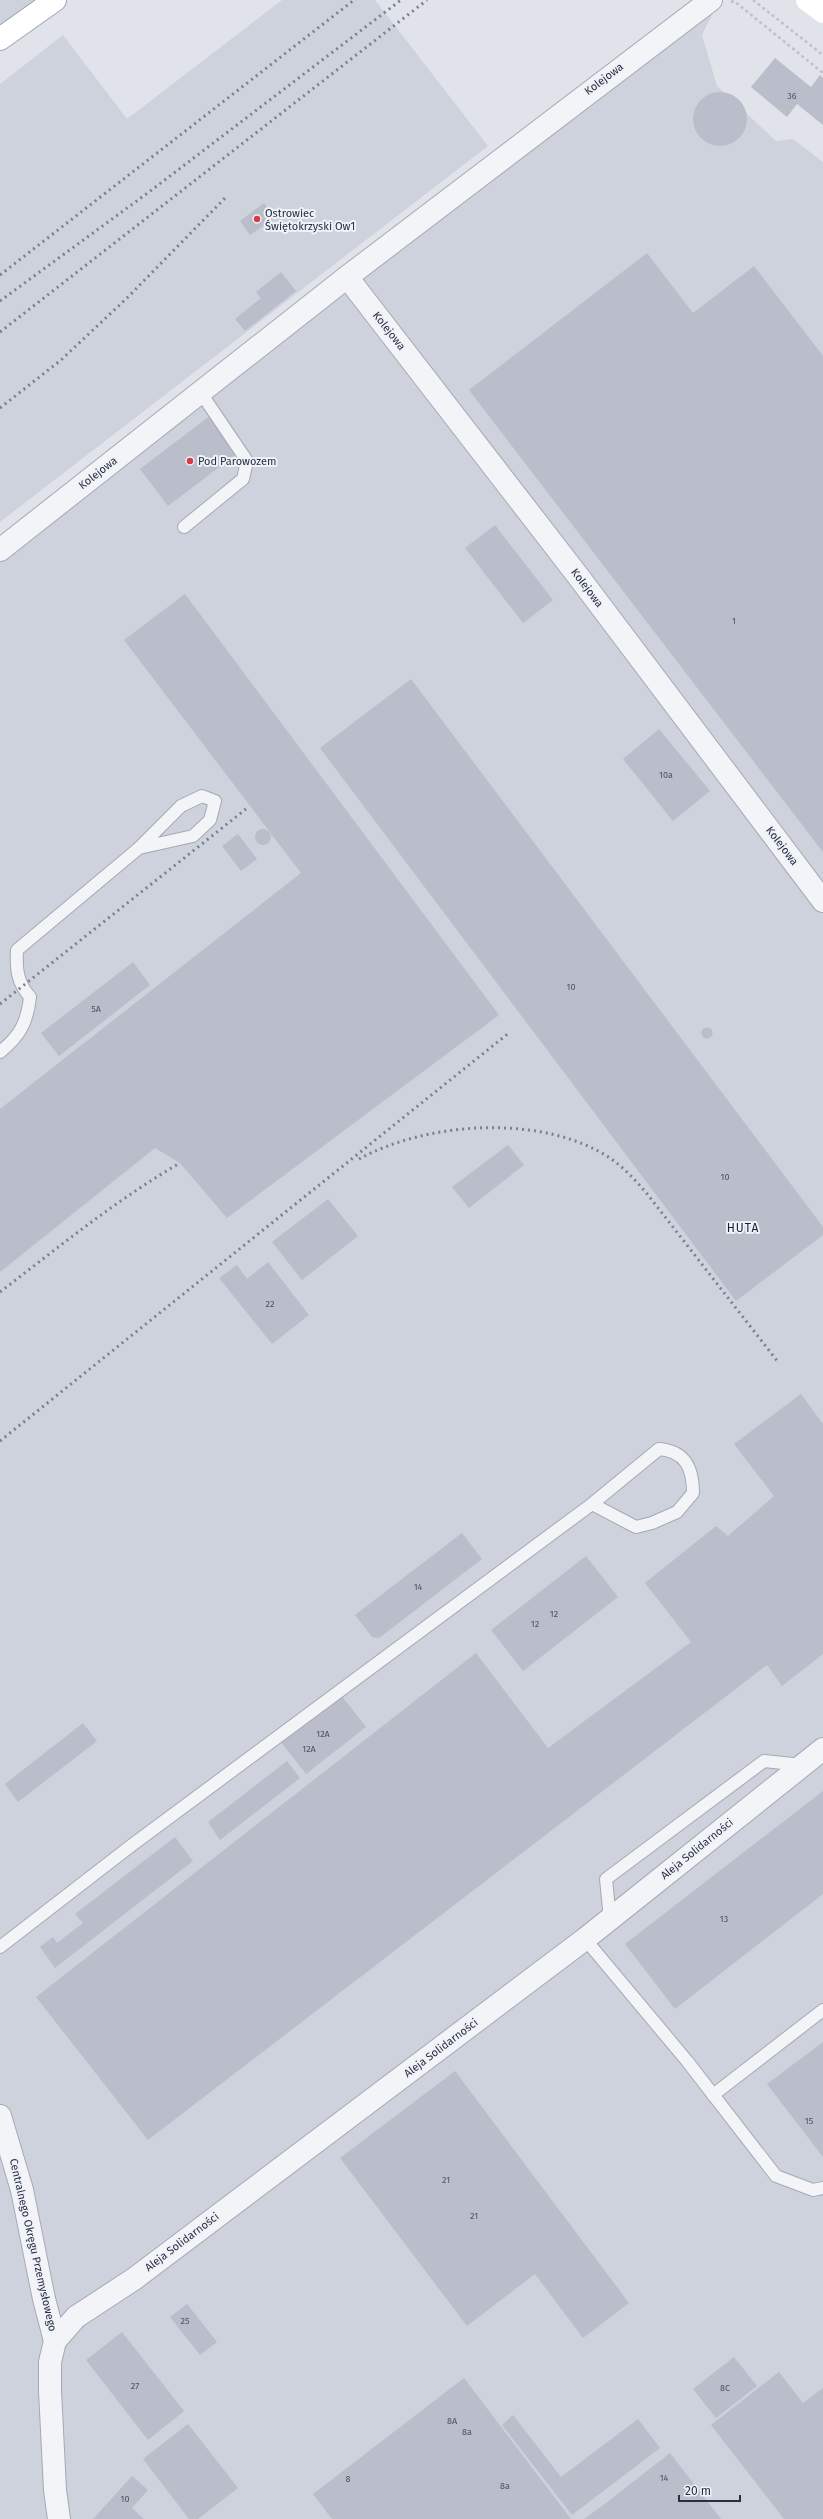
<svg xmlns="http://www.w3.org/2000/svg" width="823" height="2519" font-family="'Fira Sans',sans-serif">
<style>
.built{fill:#cdd2dc}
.building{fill:#b9beca}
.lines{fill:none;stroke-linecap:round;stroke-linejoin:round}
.lane-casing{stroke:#a5a9b5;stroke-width:14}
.street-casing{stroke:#a5a9b5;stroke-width:24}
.primary-casing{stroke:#9ea6b7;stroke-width:24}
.path{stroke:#bec1c9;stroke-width:2.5;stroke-dasharray:3 3;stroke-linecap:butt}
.lane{stroke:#f3f4f8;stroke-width:12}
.street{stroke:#f3f4f8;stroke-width:22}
.secondary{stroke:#fff;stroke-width:22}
.primary{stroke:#fff;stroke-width:22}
.rail{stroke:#788095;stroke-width:3;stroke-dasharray:2 4;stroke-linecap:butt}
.poi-dot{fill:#d93a46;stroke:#eff2f7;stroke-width:1.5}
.labels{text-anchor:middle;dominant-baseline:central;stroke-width:4;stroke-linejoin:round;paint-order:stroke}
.number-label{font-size:9px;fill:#4c5365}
.street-label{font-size:11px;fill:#272f43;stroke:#eff2f7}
.poi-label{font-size:11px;fill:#272f43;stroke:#eff2f7;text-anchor:start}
.neighbourhood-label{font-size:12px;letter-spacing:1px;fill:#192033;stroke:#eff2f7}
</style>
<rect width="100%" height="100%" fill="#e0e3ea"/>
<!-- built -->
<g class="built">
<path d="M0,0H55L0,39Z"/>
<path d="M282,0H375L488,146L0,522V84L63,35L127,119Z"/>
<path d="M719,0L702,35L717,86L776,141L793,139L823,162V2519H0V550Z"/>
</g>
<!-- building -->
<g class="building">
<path d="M775,58L811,87L820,75L823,78V125L797,104L787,117L751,87Z"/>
<circle cx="720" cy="119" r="27"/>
<path d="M264,203L274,218L250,235L240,221Z"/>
<path d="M647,253L693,313L754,266L823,356V852L469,390Z"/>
<path d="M281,272L296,291L245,331L235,319L261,298L256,292Z"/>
<path d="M211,415L239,452L168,506L140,469Z"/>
<path d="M495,525L553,600L523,623L465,548Z"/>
<path d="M185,594L499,1015L227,1218L180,1163L155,1148L0,1272V1109L301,873L124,640Z"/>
<path d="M411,679L823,1227V1235L736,1301L320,748Z"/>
<path d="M659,729L710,791L673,821L623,759Z"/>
<circle cx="263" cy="837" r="8"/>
<path d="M238,834L257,859L241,871L222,846Z"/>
<path d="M133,962L150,985L59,1056L41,1033Z"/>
<circle cx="707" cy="1033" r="5.5"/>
<path d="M508,1145L524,1165L469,1208L452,1187Z"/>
<path d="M328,1199L358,1236L302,1280L272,1242Z"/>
<path d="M268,1262L309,1315L272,1344L219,1278L237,1265L247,1279Z"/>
<path d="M801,1394L823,1424V1654L782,1686L767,1665L148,2140L36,1997L476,1653L548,1748L691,1642L645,1583L716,1526L728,1536L774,1496L734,1444Z"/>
<path d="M462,1533L482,1559L379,1638L372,1637L355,1615Z"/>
<path d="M586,1556L618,1597L523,1671L491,1630Z"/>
<path d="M341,1695L366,1727L306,1774L280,1741Z"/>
<path d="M83,1723L97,1741L18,1802L5,1784Z"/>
<path d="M287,1761L300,1778L220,1840L208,1822Z"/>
<path d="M823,1791V1894L675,2009L625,1944Z"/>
<path d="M175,1837L193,1861L55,1968L40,1947L53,1937L57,1943L83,1923L75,1914Z"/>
<path d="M823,2042V2157L767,2084Z"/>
<path d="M455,2071L629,2303L583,2338L535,2274L467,2326L340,2158Z"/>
<path d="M187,2304L217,2342L200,2355L170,2317Z"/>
<path d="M122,2332L184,2411L148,2440L86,2360Z"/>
<path d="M734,2357L757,2386L716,2418L693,2389Z"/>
<path d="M779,2372L803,2403L823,2388V2519H784L711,2425Z"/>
<path d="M464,2378L571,2519H332L313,2494Z"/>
<path d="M513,2415L561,2477L638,2419L660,2448L572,2515L502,2425Z"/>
<path d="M188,2424L238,2488L198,2519H189L143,2459Z"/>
<path d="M670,2453L721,2519H584L606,2503Z"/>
<path d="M132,2476L148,2490L132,2508L144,2519H93Z"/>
</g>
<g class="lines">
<!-- lane casing -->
<g class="lane-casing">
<g id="lane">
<path d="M184,527L243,479L247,461L201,393"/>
<path d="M0,1052C20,1036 27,1023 30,997C17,982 16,969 17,950L139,848L181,806L202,796L215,801L210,820L193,836L139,848"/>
<path d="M610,1919L606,1879L764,1761L802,1765"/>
<path d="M585,1939L687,2061L776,2176L813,2190L823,2188"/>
<path d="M0,1947L132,1845L592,1504L659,1449C686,1451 693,1469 693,1493L677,1512L652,1523L636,1527L592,1504"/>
<path d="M713,2095L823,2010"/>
</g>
</g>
<!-- street casing -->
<g class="street-casing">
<g id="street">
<path d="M347,277L578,576L823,901"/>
<path d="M0,550L347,277L711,0"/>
<path d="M0,2116L22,2190L44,2299L55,2341L50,2362V2391L55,2490L59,2519"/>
<path d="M55,2341L76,2317L134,2279L585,1939L823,1749"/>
</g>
</g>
<!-- primary casing -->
<g class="primary-casing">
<path id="primary" d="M0,39L55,0"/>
</g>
<!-- path -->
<g class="path">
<path d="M753,0L823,55"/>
<path d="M731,2L734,1L823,73"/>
</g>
<!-- lane -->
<use href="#lane" class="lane"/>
<!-- street -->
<use href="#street" class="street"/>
<!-- secondary -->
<path class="secondary" d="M807,0L823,12"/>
<!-- primary -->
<use href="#primary" class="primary"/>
<!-- rail -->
<g class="rail">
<path d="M0,275L354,0"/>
<path d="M0,301L149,192L401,0"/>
<path d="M0,332L427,0"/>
<path d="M0,408L61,360L126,299L227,196"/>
<path d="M0,1004L246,809"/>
<path d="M359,1159C425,1123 531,1115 598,1151C618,1161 634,1178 648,1195L778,1362"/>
<path d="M0,1292C59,1247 116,1200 180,1163"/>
<path d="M0,1441L510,1032"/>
</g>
</g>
<!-- markers -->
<g class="poi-dot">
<circle cx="257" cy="219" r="4"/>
<circle cx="190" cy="461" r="4"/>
</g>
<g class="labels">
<!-- number labels -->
<g class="number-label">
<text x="792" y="96">36</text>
<text x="734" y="621">1</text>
<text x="666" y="775">10a</text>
<text x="571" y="987">10</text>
<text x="96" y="1009">5A</text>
<text x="725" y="1177">10</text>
<text x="270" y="1304">22</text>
<text x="418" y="1587">14</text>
<text x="554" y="1614">12</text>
<text x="535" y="1624">12</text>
<text x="323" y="1734">12A</text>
<text x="309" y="1749">12A</text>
<text x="724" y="1919">13</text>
<text x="809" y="2121">15</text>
<text x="446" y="2180">21</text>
<text x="474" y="2216">21</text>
<text x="185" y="2321">25</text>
<text x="135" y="2386">27</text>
<text x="725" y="2388">8C</text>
<text x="452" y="2421">8A</text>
<text x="467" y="2432">8a</text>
<text x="664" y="2478">14</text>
<text x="348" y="2479">8</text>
<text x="505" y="2486">8a</text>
<text x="125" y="2499">10</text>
</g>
<!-- street labels -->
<g class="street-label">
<text transform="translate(604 79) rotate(-37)">Kolejowa</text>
<text transform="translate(389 331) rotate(52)">Kolejowa</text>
<text transform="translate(98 473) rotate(-38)">Kolejowa</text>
<text transform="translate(587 588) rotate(53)">Kolejowa</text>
<text transform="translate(782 846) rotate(53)">Kolejowa</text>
<text transform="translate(697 1849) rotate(-39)">Aleja Solidarności</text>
<text transform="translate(441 2048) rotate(-37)">Aleja Solidarności</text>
<text transform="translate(182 2242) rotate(-37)">Aleja Solidarności</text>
<text transform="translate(33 2245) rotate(77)">Centralnego Okręgu Przemysłowego</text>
</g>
<!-- poi labels -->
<g class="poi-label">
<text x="265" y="213">Ostrowiec<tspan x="265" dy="13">Świętokrzyski Ow1</tspan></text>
<text x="198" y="461">Pod Parowozem</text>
</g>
<!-- neighbourhood labels -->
<g class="neighbourhood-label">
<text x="743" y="1228">HUTA</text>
</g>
</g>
<!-- scale -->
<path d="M679 2495v6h61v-6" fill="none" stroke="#272f43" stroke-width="2"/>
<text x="685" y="2495" font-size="12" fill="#272f43" stroke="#eff2f7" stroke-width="3" paint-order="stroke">20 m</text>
</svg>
